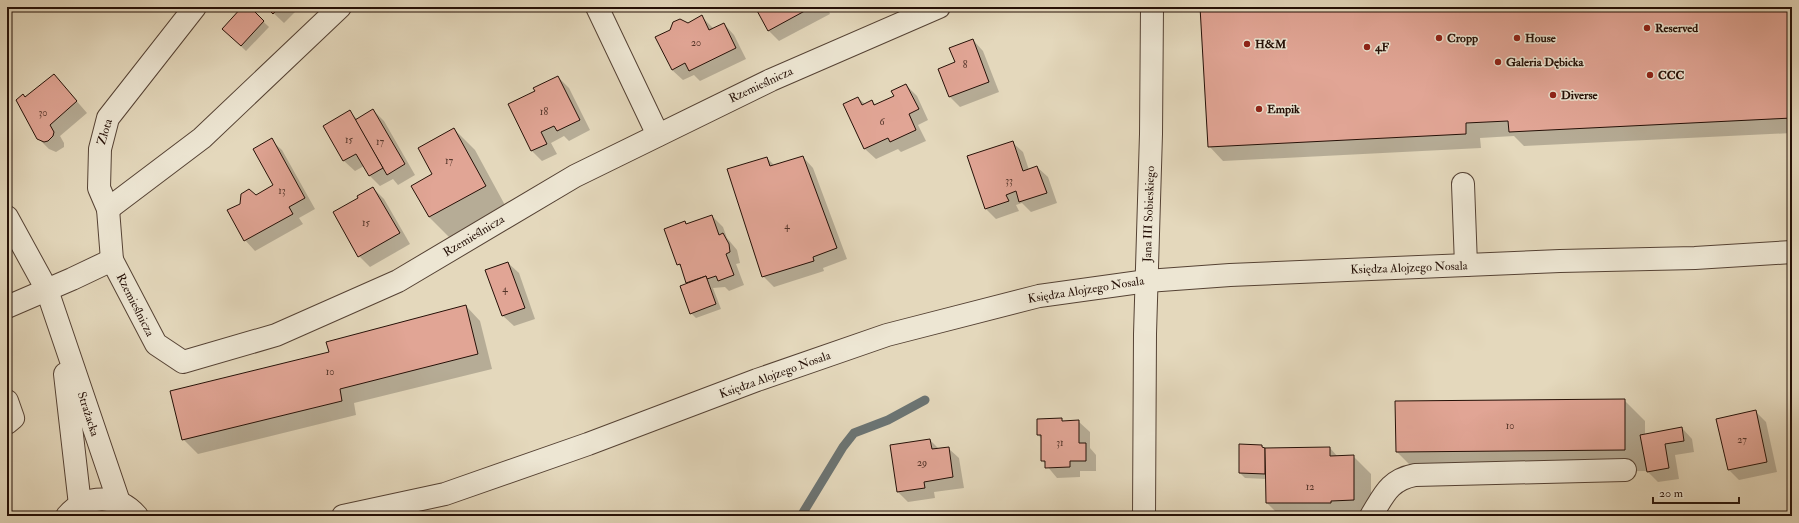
<svg xmlns="http://www.w3.org/2000/svg" width="1799" height="523" font-family="'IM FELL Double Pica',serif">
<style>
.shadow{fill:#0003}
.lines{fill:none;stroke-linecap:round;stroke-linejoin:round}
.stream{stroke:#6b7473;stroke-width:9}
.building{fill:#e1a595;stroke:#251007}
.minor-casing{stroke:#554234;stroke-width:24}
.minor{stroke:#ede6d3;stroke-width:22}
.poi-dot{fill:#8f2418;stroke:#ede6d3;stroke-width:1.5}
.labels{text-anchor:middle;dominant-baseline:central;stroke-width:3;stroke-linejoin:round;paint-order:stroke}
.number-label{font-size:10px;fill:#54352a}
.poi-label{font-size:12px;font-weight:bold;fill:#251007;stroke:#ede6d3;text-anchor:start}
.street-label{font-size:12px;fill:#251007;stroke:#ede6d3}
</style>
<rect width="100%" height="100%" fill="#e4d8bc"/>
<filter id="stains"><feTurbulence type="fractalNoise" baseFrequency=".005" numOctaves="4"/><feColorMatrix values="0 0 0 0 .2 0 0 0 0 .09 0 0 0 0 .02 0 0 0 .5 -.17"/></filter>
<radialGradient id="worn" r=".72"><stop offset=".6" stop-color="#630" stop-opacity="0"/><stop offset="1" stop-color="#630" stop-opacity=".3"/></radialGradient>
<!-- shadow -->
<g class="shadow">
<path d="M243,7H248L269,27L246,51L228,34Z"/>
<path d="M267,7H300L284,23Z"/>
<path d="M756,7H827L830,14L779,41L768,30Z"/>
<path d="M1201,7H1792V133L1524,146L1514,136L1480,138L1481,148L1223,161L1209,146Z"/>
<path d="M702,17L714,29L724,24L734,35L746,59L700,81L694,75L683,80L672,70Z"/>
<path d="M973,40L983,51L999,92L960,107L950,97L956,63Z"/>
<path d="M54,75L87,113L60,136L64,143V147L56,152L49,149L38,138Z"/>
<path d="M558,77L569,88L590,130L569,141L564,136L551,143L557,154L542,161L532,151L536,91Z"/>
<path d="M906,85L917,96L928,120L918,125L926,141L901,152L898,149L876,159L865,149L858,98L865,104L872,101L876,105L895,96Z"/>
<path d="M373,110L384,121L415,175L398,185L393,179L380,186L370,176L364,166L355,171L344,161L324,126L350,112L357,119Z"/>
<path d="M454,129L475,150L506,207L450,238L429,217L412,186L434,174Z"/>
<path d="M271,140L282,150L315,209L299,218L303,224L255,251L245,240L256,196L274,186Z"/>
<path d="M1012,142L1023,152L1029,170L1037,167L1048,177L1057,203L1031,212L1022,203L1016,205L1019,211L996,219L985,208Z"/>
<path d="M803,157L813,168L847,259L823,268L824,271L774,287L763,276L767,158L775,166Z"/>
<path d="M373,188L384,199L410,244L370,267L359,256L360,198Z"/>
<path d="M712,216L723,227L727,238L737,250L740,263L736,264L744,285L729,291L725,287L713,288L721,309L696,318L691,313L688,284L683,269L678,264L685,222L687,225Z"/>
<path d="M508,263L519,273L535,319L514,326L503,316L486,271Z"/>
<path d="M466,306L480,321L492,369L354,403L356,415L198,454L183,439Z"/>
<path d="M1624,400L1645,421V435L1682,428L1692,439L1694,452L1675,455L1679,479L1658,482L1647,471L1418,473L1397,452Z"/>
<path d="M1755,411L1766,422L1777,472L1739,480L1729,470Z"/>
<path d="M1038,420L1079,422L1090,432V448L1096,455V471H1080V477L1057,478L1042,460V439L1038,435Z"/>
<path d="M930,440L939,449L948,448L959,458L964,488L934,492L935,498L908,502L898,492Z"/>
<path d="M1262,446L1264,449L1330,448L1338,457L1353,456L1371,474V516H1280L1267,503L1266,479L1245,478L1240,473Z"/>
</g>
<g class="lines">
<!-- stream -->
<path class="stream" d="M801,516L843,447L854,433L888,420L925,400"/>
</g>
<!-- building -->
<g class="building">
<path d="M242,7H250L264,21L241,46L222,29Z"/>
<path d="M266,7H279L273,14Z"/>
<path d="M755,7H812L768,31Z"/>
<path d="M1200,7H1792V118L1509,132L1508,121L1466,123V134L1208,147Z"/>
<path d="M702,15L709,30L724,23L736,48L689,71L685,63L672,70L655,37L670,30L673,22L680,19L688,23Z"/>
<path d="M973,39L989,82L949,97L938,69L955,62L949,48Z"/>
<path d="M54,74L77,101L50,125L54,132L53,136L48,141L44,142L37,139L16,100L23,94L25,97Z"/>
<path d="M558,76L580,120L557,131L554,126L541,132L547,144L531,151L508,104L535,91L533,88Z"/>
<path d="M906,84L919,109L909,114L916,130L890,142L888,138L864,149L843,104L858,97L862,105L872,100L874,105L894,96L891,91Z"/>
<path d="M373,109L405,164L387,175L355,120Z"/>
<path d="M350,110L383,168L369,176L356,154L343,161L323,126Z"/>
<path d="M454,128L486,186L429,217L411,186L432,174L418,148Z"/>
<path d="M272,138L305,198L289,207L293,214L244,241L227,210L240,204L241,194L249,189L256,195L273,185L253,149Z"/>
<path d="M1013,141L1023,171L1037,166L1047,193L1019,202L1016,191L1006,195L1009,201L985,209L967,156Z"/>
<path d="M803,156L837,248L813,257L814,261L762,277L727,169L767,157L770,166Z"/>
<path d="M373,187L400,233L358,257L333,212L358,198L357,196Z"/>
<path d="M712,215L719,235L723,233L729,244L730,252L726,254L734,275L718,281L716,276L707,279L706,276L686,283L680,264L677,265L664,229L685,221L686,224Z"/>
<path d="M508,262L525,308L502,316L485,270Z"/>
<path d="M706,276L716,304L690,314L680,286Z"/>
<path d="M466,305L478,354L340,389L342,401L182,440L170,391L329,352L326,342Z"/>
<path d="M1625,399V450L1396,452L1395,401Z"/>
<path d="M1756,410L1767,462L1728,470L1716,419Z"/>
<path d="M1062,418V421L1079,420V443H1086V461H1070V467L1045,468V461H1041V435H1037V419Z"/>
<path d="M1682,427L1684,441L1665,444L1669,468L1647,472L1640,435Z"/>
<path d="M930,439L932,449L949,447L953,477L924,482L925,488L897,492L890,445Z"/>
<path d="M1239,444L1262,445V447L1265,448V474L1239,473Z"/>
<path d="M1330,447V456L1354,455V500L1331,501V503H1266L1265,448Z"/>
<path d="M1023,513L1084,514V516H1023Z"/>
</g>
<g class="lines">
<!-- minor casing -->
<g class="minor-casing">
<g id="minor">
<path d="M597,7L658,135"/>
<path d="M1463,184L1466,265"/>
<path d="M108,209L202,138L340,7"/>
<path d="M7,217L47,290L119,502"/>
<path d="M112,260L108,209L99,188L100,149L108,118L195,7"/>
<path d="M7,307L72,279L112,260L156,344L183,362L276,335L398,281L575,176L771,80L939,7"/>
<path d="M65,374L80,505"/>
<path d="M7,401L13,418L7,423"/>
<path d="M67,516C86,494 118,494 137,516"/>
<path d="M343,516L445,494L588,444L757,380L887,335L1039,296L1147,281L1230,275L1560,261L1695,258L1792,252"/>
<path d="M1144,516L1145,334L1151,134L1152,7"/>
<path d="M1371,516C1384,495 1389,480 1415,475L1625,470"/>
</g>
</g>
<!-- minor -->
<use href="#minor" class="minor"/>
</g>
<!-- markers -->
<g class="poi-dot">
<circle cx="1647" cy="28" r="4"/>
<circle cx="1439" cy="38" r="4"/>
<circle cx="1517" cy="38" r="4"/>
<circle cx="1247" cy="44" r="4"/>
<circle cx="1367" cy="47" r="4"/>
<circle cx="1498" cy="62" r="4"/>
<circle cx="1650" cy="75" r="4"/>
<circle cx="1553" cy="95" r="4"/>
<circle cx="1259" cy="109" r="4"/>
</g>
<g class="labels">
<!-- number labels -->
<g class="number-label">
<text x="696" y="43">20</text>
<text x="965" y="65">8</text>
<text x="544" y="112">18</text>
<text x="43" y="113">30</text>
<text x="882" y="122">6</text>
<text x="349" y="140">15</text>
<text x="380" y="142">17</text>
<text x="449" y="161">17</text>
<text x="1009" y="181">33</text>
<text x="282" y="191">13</text>
<text x="366" y="223">15</text>
<text x="787" y="226">4</text>
<text x="505" y="289">4</text>
<text x="330" y="372">10</text>
<text x="1510" y="426">10</text>
<text x="1742" y="440">27</text>
<text x="1060" y="443">31</text>
<text x="922" y="463">29</text>
<text x="1310" y="487">12</text>
</g>
<!-- poi labels -->
<g class="poi-label">
<text x="1655" y="28">Reserved</text>
<text x="1447" y="38">Cropp</text>
<text x="1525" y="38">House</text>
<text x="1255" y="44">H&amp;M</text>
<text x="1375" y="47">4F</text>
<text x="1506" y="62">Galeria Dębicka</text>
<text x="1658" y="75">CCC</text>
<text x="1561" y="95">Diverse</text>
<text x="1267" y="109">Empik</text>
</g>
<!-- street labels -->
<g class="street-label">
<text transform="translate(761 85) rotate(-25)">Rzemieślnicza</text>
<text transform="translate(105 132) rotate(-73)">Złota</text>
<text transform="translate(1149 214) rotate(-88)">Jana III Sobieskiego</text>
<text transform="translate(474 236) rotate(-31)">Rzemieślnicza</text>
<text transform="translate(1409 268) rotate(-2)">Księdza Alojzego Nosala</text>
<text transform="translate(1086 290) rotate(-9)">Księdza Alojzego Nosala</text>
<text transform="translate(135 305) rotate(63)">Rzemieślnicza</text>
<text transform="translate(775 375) rotate(-20)">Księdza Alojzego Nosala</text>
<text transform="translate(88 414) rotate(72)">Strażacka</text>
</g>
</g>
<!-- margin -->
<rect width="1799" height="523" fill="none" stroke="#e4d8bc" stroke-width="24"/>
<rect x="8" y="8" width="1783" height="507" fill="none" stroke="#251007" stroke-width="2"/>
<rect x="12" y="12" width="1775" height="499" fill="none" stroke="#251007"/>
<!-- scale -->
<path d="M1653 497v6h86v-6" fill="none" stroke="#251007" stroke-width="2"/>
<text x="1659" y="497" font-size="12" fill="#251007" stroke="#ede6d3" stroke-width="3" paint-order="stroke">20 m</text>
<rect width="100%" height="100%" filter="url(#stains)"/>
<rect width="100%" height="100%" fill="url(#worn)"/>
</svg>
